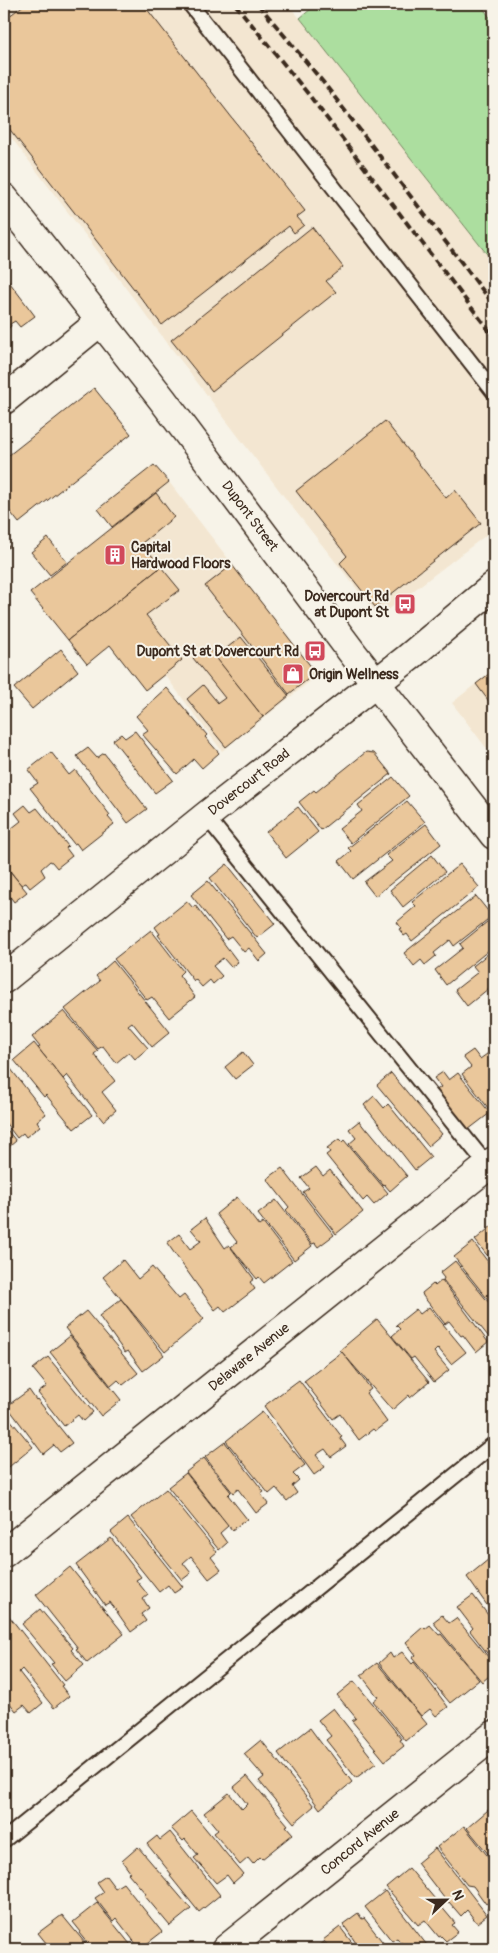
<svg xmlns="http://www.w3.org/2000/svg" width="498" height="1953" font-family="Pangolin,sans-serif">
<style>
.built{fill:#f3e6d1}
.green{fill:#acde9f;stroke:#74845e}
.building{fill:#eac79b;stroke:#3b2a1e}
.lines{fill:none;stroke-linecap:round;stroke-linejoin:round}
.lane-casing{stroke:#3b2a1e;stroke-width:18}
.street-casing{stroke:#3b2a1e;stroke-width:31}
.secondary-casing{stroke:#3b2a1e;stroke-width:31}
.lane{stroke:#f7f3e8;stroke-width:14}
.street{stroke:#f7f3e8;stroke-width:28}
.secondary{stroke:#f7f3e8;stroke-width:28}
.rail{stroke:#3b2a1e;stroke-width:4;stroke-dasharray:8 4;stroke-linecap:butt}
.labels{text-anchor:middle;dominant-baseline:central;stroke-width:4;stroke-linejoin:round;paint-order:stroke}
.street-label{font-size:14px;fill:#3b2a1e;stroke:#f7f3e8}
.poi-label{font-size:14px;font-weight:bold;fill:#3b2a1e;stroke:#f7f3e8;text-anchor:start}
</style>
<rect width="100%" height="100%" fill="#f7f3e8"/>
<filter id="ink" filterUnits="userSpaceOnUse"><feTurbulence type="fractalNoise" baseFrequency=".02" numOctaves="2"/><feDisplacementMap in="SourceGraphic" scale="10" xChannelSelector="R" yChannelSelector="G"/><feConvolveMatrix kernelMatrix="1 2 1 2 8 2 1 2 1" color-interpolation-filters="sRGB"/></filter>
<g filter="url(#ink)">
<!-- built -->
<g class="built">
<path d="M4,4H287L300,18L494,263V529L379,617L289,503L4,128Z"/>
<path d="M169,482L318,675L222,751L165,675L145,690L110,645L87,664L30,593Z"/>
<path d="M494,669V758L452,703Z"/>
</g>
<!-- green -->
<path class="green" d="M317,4H480L494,23V263L300,18Z"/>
<!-- building -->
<g class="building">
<path d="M25,4H143L305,211L297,217L304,225L294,233L289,226L162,325L4,122V20Z"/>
<path d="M312,227L343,267L326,281L336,292L212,391L171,340Z"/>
<path d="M4,275L35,316L20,327L15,321L10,324L11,326L4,332Z"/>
<path d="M94,388L131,434L19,523L4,504V459Z"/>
<path d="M385,421L446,498L455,490L481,523L375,607L340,563L347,556L296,491Z"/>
<path d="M154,465L169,482L112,527L98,509Z"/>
<path d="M156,493L174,517L142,543L161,567L68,640L30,593Z"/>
<path d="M48,538L67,562L50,575L31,552Z"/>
<path d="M4,541L9,547L4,551Z"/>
<path d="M232,565L316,673L289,694L205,586Z"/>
<path d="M161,567L180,590L146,615L182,660L145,690L110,645L87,664L68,640Z"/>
<path d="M241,637L289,696L263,717L215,657Z"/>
<path d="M207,646L263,717L226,747L187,699L203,685L218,703L225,698L193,658Z"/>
<path d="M61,649L78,671L32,709L14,688Z"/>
<path d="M494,670V708L476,684Z"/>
<path d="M167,688L207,735L205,737L219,753L202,768L194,759L177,774L142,734L148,730L136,716Z"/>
<path d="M135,731L173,780L155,793L113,740L121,734L125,738Z"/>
<path d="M88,748L97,758L104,753L147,809L128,823L77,756Z"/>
<path d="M51,752L69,775L75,770L110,815L108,817L114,824L81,850L76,843L74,844L30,788L38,783L28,770Z"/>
<path d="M366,752L374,753L391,774L321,830L299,802L314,790L316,792Z"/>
<path d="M393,777L409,796L351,843L339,829L362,811L358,805Z"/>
<path d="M407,801L425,822L353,879L339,861L351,851L348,848Z"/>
<path d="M25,805L31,812L37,808L68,846L66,848L72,856L57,868L52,862L50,861L41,869L45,876L30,888L26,883L21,885L4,863V828L7,832L21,821L15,813Z"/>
<path d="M298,807L318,832L286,858L266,832Z"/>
<path d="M426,824L441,844L375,896L364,882L392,861L386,855Z"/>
<path d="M432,855L445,872L403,907L390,890Z"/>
<path d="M4,864L27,892L14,902L8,894L4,897Z"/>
<path d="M227,864L275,924L257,938L210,878Z"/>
<path d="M460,864L479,887L412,941L407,934L404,936L399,929L401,928L397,922L416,906L412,902Z"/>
<path d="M208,881L267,954L259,961L249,948L244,952L231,936L226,939L191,895Z"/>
<path d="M476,896L492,916L454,946L450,940L434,953L436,956L425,965L421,960L414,966L404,953Z"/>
<path d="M187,901L193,908L195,905L238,962L231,967L223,958L213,966L222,976L213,984L210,980L202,987L195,979L194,981L158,935L160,934L155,927Z"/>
<path d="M493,917L494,946L446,985L435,970L463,948L460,944Z"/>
<path d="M151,930L183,971L179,975L195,997L169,1018L152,997L147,1000L114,959Z"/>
<path d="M494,949V984L467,1006L455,990L478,972L473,966Z"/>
<path d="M113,961L170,1032L152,1047L132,1022L128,1025L148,1048L135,1059L129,1052L116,1063L103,1046L98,1049L65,1009L100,981L96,976Z"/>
<path d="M64,1011L98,1051L94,1054L115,1081L102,1092L116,1110L103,1121L67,1075L63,1079L38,1048L40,1047L32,1037Z"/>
<path d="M494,1033V1111L492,1113L462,1074L471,1067L463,1057L473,1050L480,1059L494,1049L487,1039Z"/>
<path d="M34,1043L92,1115L74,1129L46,1095L44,1097L14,1060Z"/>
<path d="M243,1052L253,1065L235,1079L225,1067Z"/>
<path d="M7,1064L46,1114L37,1121L40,1126L26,1137L23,1133L17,1138L4,1121V1067Z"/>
<path d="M443,1072L449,1080L458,1073L490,1113L464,1133L432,1093L441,1087L434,1078Z"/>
<path d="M391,1073L442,1134L428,1146L377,1085Z"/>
<path d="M374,1096L384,1108L388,1104L431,1157L415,1170L364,1105Z"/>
<path d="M359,1121L366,1130L368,1129L407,1176L390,1191L384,1184L383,1185L349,1144L356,1138L349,1129Z"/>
<path d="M4,1126L16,1141L4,1151Z"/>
<path d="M339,1139L342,1142L344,1140L388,1193L374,1205L367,1197L363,1201L326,1155L330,1152L327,1148Z"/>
<path d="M316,1167L323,1176L330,1170L363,1212L336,1234L303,1192L309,1188L301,1178Z"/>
<path d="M282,1168L334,1235L318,1247L315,1243L312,1244L286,1210L289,1207L267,1179Z"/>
<path d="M237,1197L259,1226L263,1223L292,1261L264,1283L259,1277L257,1279L231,1247L237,1242L216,1214Z"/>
<path d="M276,1200L312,1246L294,1260L258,1214Z"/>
<path d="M205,1218L225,1248L229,1245L254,1279L250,1282L255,1289L225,1312L220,1306L215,1310L167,1243L179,1234L190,1249L201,1241L191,1229Z"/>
<path d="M494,1224V1264L475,1240Z"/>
<path d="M473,1242L494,1270V1307L454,1257Z"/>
<path d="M123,1260L138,1279L152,1267L179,1299L184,1295L204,1319L165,1352L103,1277Z"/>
<path d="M455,1261L494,1309V1331L488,1336L443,1280L444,1278L440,1273Z"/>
<path d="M442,1280L488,1342L476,1352L463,1335L461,1336L449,1321L445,1324L423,1296L422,1293L433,1284L435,1286Z"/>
<path d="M121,1299L164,1355L143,1371L128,1351L125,1353L99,1316Z"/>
<path d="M429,1307L466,1352L451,1364L438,1348L434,1352L449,1370L434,1382L414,1357L411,1359L392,1336L400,1329L396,1325L416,1309L420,1314Z"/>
<path d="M86,1311L138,1373L123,1385L118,1380L111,1386L65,1328Z"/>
<path d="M377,1319L429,1382L410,1398L409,1395L392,1410L340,1350Z"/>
<path d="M70,1336L121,1400L101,1416L50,1352Z"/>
<path d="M342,1352L371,1389L366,1393L387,1422L375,1431L373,1429L359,1440L340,1414L333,1419L304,1381Z"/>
<path d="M48,1357L93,1412L83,1421L78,1415L64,1426L38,1393L47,1386L33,1369Z"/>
<path d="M299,1380L342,1437L340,1438L346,1446L331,1457L325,1449L316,1455L325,1467L314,1475L264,1406Z"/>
<path d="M29,1390L36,1400L37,1399L72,1443L60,1452L54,1445L43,1454L7,1406Z"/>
<path d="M4,1412L33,1447L4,1471Z"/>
<path d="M262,1412L305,1465L293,1474L299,1480L292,1486L297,1493L287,1501L276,1488L269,1494L226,1441Z"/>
<path d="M225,1442L264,1492L261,1494L268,1504L256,1513L238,1489L233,1493L205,1457Z"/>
<path d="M204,1458L231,1492L228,1495L247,1519L232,1530L186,1472Z"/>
<path d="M186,1473L228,1526L220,1533L227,1543L219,1550L168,1487Z"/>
<path d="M166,1489L217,1552L211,1557L221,1570L209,1579L191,1556L183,1563L191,1573L182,1580L131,1517Z"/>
<path d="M128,1518L183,1587L174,1593L168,1585L159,1592L111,1532Z"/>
<path d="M111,1538L141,1577L136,1580L148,1595L143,1599L149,1608L141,1614L146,1621L131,1632L110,1602L105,1605L76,1565Z"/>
<path d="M489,1559L494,1566V1615L467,1577Z"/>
<path d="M70,1567L124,1634L87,1663L76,1649L78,1648L36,1595Z"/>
<path d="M473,1595L494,1623V1662L470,1631L473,1628L457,1607Z"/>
<path d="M40,1609L73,1648L71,1650L84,1665L65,1681L51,1664L54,1663L22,1624Z"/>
<path d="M442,1615L449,1623L456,1618L494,1664V1672L482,1682L433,1622Z"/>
<path d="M9,1616L63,1685L61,1686L69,1696L54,1708L22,1669L19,1672L43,1703L31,1713L24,1705L16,1711L9,1702L4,1706V1620Z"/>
<path d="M430,1625L439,1635L441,1634L479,1680L450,1703L412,1658L416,1655L406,1642L423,1627L425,1629Z"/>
<path d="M402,1652L412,1664L414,1662L448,1707L436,1716L430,1709L421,1716L379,1663L390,1653L393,1658Z"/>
<path d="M377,1663L427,1724L406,1741L373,1701L378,1697L361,1675Z"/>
<path d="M354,1681L402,1739L400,1740L404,1746L385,1761L352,1721L356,1718L337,1695Z"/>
<path d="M333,1708L376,1763L356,1778L326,1740L331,1736L318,1720Z"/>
<path d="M4,1719L9,1726L4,1731Z"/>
<path d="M310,1728L327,1751H329L352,1782L320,1809L278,1753Z"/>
<path d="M261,1740L314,1806L294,1823L259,1781L264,1777L244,1754Z"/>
<path d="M247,1776L288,1825L286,1826L293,1834L262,1859L260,1857L253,1864L248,1858L240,1865L214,1833L218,1830L204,1813L229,1793L242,1809L247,1804L234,1787Z"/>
<path d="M494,1805V1861L467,1828Z"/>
<path d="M191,1811L243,1874L233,1883L227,1875L216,1883L194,1858L198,1855L185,1839L183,1841L171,1828Z"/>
<path d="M464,1826L494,1864V1919L487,1909L493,1905L490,1901L486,1904L473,1886L467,1885L437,1847Z"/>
<path d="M170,1832L220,1895L199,1912L170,1876L172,1875L147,1844L157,1836L160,1840Z"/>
<path d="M138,1847L191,1909L170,1926L144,1895L146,1894L128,1873L130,1872L122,1861Z"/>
<path d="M435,1848L487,1915L477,1923L467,1910L461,1916L449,1902L448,1903L417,1863Z"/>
<path d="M409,1868L455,1923L452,1925L458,1932L446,1941L441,1936L439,1937L425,1920L418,1925L386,1887Z"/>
<path d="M106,1876L115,1888L123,1883L162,1932L140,1949L116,1918L113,1921L95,1898L104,1892L97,1882Z"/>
<path d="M385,1891L430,1949H407L397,1938L392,1941L365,1907Z"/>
<path d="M97,1903L134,1949H92L79,1933L81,1932L73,1922Z"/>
<path d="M358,1913L362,1919L364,1918L388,1949H360L343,1924Z"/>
<path d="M62,1915L90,1949H51L38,1933Z"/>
<path d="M340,1927L357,1949H331L323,1940Z"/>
<path d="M323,1942L328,1949H314Z"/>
</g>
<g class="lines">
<!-- lane casing -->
<g class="lane-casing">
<g id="lane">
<path d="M190,4L494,392"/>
<path d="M206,816L491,1170"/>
<path d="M4,1840L494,1444"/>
</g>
</g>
<!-- street casing -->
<g class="street-casing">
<g id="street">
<path d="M4,400L101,321"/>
<path d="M4,1553L494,1161"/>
<path d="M226,1949L494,1735"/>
</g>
</g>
<!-- secondary casing -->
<g class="secondary-casing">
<g id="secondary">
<path d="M4,198L162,399L351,651L494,835"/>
<path d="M4,979L206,816L408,658L494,586"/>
</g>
</g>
<!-- lane -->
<use href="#lane" class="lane"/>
<!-- street -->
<use href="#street" class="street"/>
<!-- secondary -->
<use href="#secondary" class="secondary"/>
<!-- rail -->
<g class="rail">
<path d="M235,4L309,95L494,337"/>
<path d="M258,4L323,82L494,305"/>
</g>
</g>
</g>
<!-- icons -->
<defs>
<g id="building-square" transform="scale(1.125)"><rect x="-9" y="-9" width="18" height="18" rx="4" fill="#d1495b" stroke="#f7f3e8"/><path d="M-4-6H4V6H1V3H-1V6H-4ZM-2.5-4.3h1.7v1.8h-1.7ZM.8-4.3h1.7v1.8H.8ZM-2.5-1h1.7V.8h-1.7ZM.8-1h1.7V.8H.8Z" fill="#fff"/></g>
<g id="bus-square" transform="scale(1.125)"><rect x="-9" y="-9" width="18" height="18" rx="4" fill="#d1495b" stroke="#f7f3e8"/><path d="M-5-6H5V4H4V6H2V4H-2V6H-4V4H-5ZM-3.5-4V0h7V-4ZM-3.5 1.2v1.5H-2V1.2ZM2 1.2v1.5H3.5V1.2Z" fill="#fff"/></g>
<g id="shop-square" transform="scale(1.125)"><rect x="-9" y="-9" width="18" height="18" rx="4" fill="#d1495b" stroke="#f7f3e8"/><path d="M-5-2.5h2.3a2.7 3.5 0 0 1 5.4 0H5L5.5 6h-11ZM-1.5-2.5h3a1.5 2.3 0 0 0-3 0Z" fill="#fff"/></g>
</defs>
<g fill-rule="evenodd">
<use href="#building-square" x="115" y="555"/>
<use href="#bus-square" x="405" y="604"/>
<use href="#bus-square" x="315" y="651"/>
<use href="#shop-square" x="293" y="674"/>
</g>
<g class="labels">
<!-- street labels -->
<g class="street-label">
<text transform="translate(250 516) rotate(53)">Dupont Street</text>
<text transform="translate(249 782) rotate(-38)">Dovercourt Road</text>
<text transform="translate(249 1357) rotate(-39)">Delaware Avenue</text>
<text transform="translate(360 1842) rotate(-39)">Concord Avenue</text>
</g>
<!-- poi labels -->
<g class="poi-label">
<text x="131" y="547">Capital<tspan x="131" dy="16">Hardwood Floors</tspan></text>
<text x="389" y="596" text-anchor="end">Dovercourt Rd<tspan x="389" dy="16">at Dupont St</tspan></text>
<text x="299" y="651" text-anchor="end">Dupont St at Dovercourt Rd</text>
<text x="309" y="674">Origin Wellness</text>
</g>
</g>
<!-- margin -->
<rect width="498" height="1953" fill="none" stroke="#f7f3e8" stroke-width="20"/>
<rect x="10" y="10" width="478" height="1933" fill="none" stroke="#3b2a1e" stroke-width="2" filter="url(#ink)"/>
<!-- north arrow -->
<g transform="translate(446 1900) rotate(68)" stroke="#f7f3e8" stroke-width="4" paint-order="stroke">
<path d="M0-4L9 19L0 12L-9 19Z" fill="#3b2a1e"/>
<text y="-8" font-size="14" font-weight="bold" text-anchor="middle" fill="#3b2a1e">N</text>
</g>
</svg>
